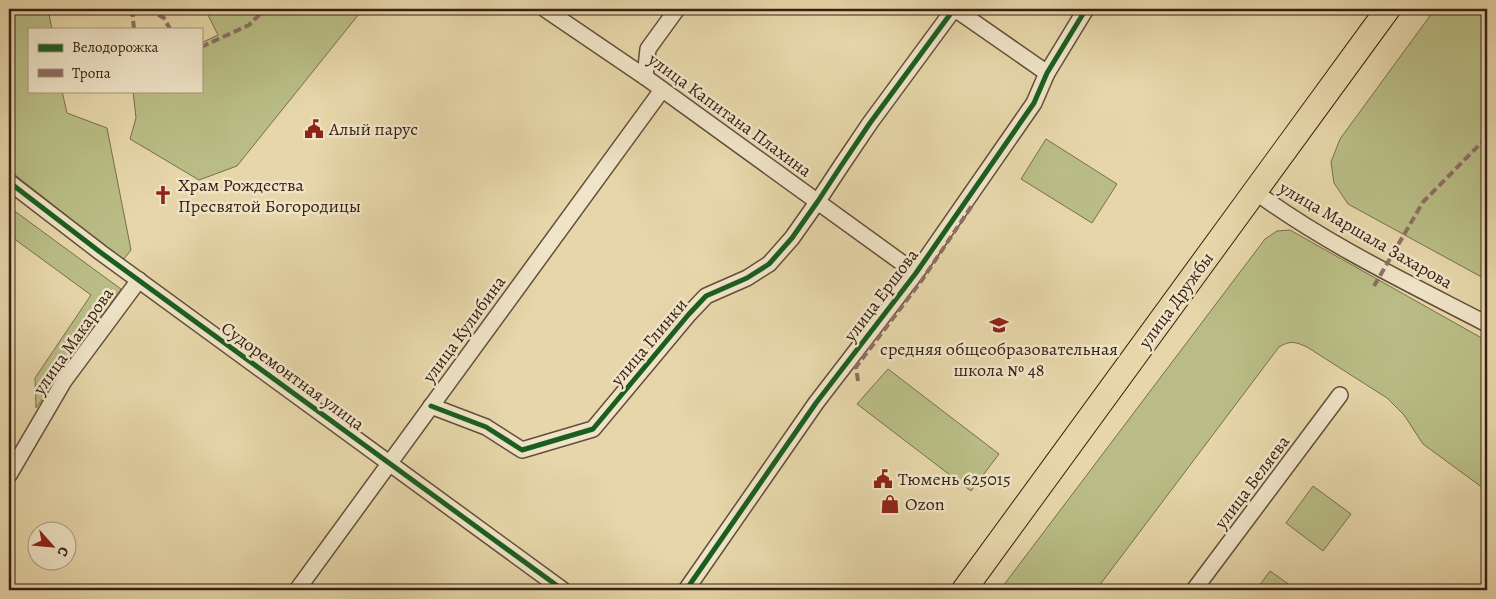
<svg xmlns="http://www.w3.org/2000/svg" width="1496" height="599" font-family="Alegreya,serif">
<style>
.green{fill:#b9bd85;stroke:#786e4c}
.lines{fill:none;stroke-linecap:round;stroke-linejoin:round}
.street-casing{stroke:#644e39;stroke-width:18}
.primary-casing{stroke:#382014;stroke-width:26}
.street{stroke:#efe4c7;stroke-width:15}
.primary{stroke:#e6d6a9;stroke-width:24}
.quiet{stroke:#8d6e63;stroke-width:4;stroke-dasharray:8 4;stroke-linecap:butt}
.cycleway-casing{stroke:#efe4c7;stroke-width:8}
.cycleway{stroke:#1b5e20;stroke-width:5}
.labels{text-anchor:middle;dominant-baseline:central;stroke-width:5;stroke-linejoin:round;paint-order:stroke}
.street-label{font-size:18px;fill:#382014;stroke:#efe4c7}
.poi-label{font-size:18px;fill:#382014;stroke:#efe4c7;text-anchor:start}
</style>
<rect width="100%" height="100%" fill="#e6d6a9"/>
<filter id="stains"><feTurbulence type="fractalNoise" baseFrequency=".004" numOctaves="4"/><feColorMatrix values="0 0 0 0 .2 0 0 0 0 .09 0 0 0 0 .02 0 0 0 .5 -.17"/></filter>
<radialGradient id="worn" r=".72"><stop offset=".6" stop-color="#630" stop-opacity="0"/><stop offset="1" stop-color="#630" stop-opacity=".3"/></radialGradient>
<!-- green -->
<g class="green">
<path d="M9,9H48L52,29H29V91H62L67,113L107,128L131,250L123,260L9,170Z"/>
<path d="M205,9H363L237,166L199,180L130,139L136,118L133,91H201V43L218,35Z"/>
<path d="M1435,9H1487V280L1348,204L1334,183L1331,162L1340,139Z"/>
<path d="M1046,139L1117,184L1092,223L1021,179Z"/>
<path d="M9,207L121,289L36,408L35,378L91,295L9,235Z"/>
<path d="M1290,230L1487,341V491L1423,444L1404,415L1387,398L1307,347C1296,342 1290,340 1279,347L1096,590H1000L1265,239L1277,231Z"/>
<path d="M888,369L999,454L971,491L857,404Z"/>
<path d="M1313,486L1351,514L1323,551L1286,523Z"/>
<path d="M1270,571L1297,590H1256Z"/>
</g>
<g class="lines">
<!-- street casing -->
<g class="street-casing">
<g id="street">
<path d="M545,9L645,77L916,273"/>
<path d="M955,9L1047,73"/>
<path d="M645,77L648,49L677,9"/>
<path d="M9,182L100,252L563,590"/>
<path d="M1254,191C1326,244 1408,283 1487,324"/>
<path d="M431,406L486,427L522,450L593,429L689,314L706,296L747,278L769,264L792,238L818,201L841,166L870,123L954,9"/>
<path d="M9,475L64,381L139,280"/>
<path d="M297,590L662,90"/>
<path d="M686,590L816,403L916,273L1034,103L1047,73L1086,9"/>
<path d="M1194,590L1340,395"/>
</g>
</g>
<!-- primary casing -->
<g class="primary-casing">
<path id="primary" d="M964,590L1388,9"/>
</g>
<!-- street -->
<use href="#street" class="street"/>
<!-- primary -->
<use href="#primary" class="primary"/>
<!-- quiet -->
<g class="quiet">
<path d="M132,9L134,29"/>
<path d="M148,9L164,18L170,29"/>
<path d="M201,47L249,25L265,9"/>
<path d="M1374,286L1423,202L1487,137"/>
<path d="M858,381L856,367L922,280L973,204"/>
</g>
<!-- cycleway casing -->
<g class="cycleway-casing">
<g id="cycleway">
<path d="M9,182L100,252L563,590"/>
<path d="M431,406L486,427L522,450L593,429L689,314L706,296L747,278L769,264L792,238L818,201L841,166L870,123L954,9"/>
<path d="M686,590L816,403L916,273L1034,103L1047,73L1086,9"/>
</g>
</g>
<!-- cycleway -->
<use href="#cycleway" class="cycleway"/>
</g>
<!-- icons -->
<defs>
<g id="civic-bare" transform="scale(1.5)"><path d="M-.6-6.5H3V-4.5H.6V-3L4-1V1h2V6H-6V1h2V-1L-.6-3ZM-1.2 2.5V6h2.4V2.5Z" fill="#8f2418" stroke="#efe4c7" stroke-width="2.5" paint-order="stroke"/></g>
<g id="church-bare" transform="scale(1.5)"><path d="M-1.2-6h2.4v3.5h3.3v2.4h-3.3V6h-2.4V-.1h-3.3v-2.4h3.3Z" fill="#8f2418" stroke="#efe4c7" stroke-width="2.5" paint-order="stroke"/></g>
<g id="school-bare" transform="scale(1.5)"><path d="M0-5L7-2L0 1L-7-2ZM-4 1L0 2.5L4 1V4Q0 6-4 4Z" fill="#8f2418" stroke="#efe4c7" stroke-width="2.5" paint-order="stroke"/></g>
<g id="shop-bare" transform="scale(1.5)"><path d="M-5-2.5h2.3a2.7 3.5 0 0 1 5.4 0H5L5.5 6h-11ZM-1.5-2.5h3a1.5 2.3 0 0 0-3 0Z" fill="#8f2418" stroke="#efe4c7" stroke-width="2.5" paint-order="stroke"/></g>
</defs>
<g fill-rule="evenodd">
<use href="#civic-bare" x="314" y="129"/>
<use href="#church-bare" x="163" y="195"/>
<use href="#school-bare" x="999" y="325"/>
<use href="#civic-bare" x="883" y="479"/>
<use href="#shop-bare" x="890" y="504"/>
</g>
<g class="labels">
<!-- street labels -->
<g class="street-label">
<text transform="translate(730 115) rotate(36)">улица Капитана Плахина</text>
<text transform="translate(1366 235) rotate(30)">улица Маршала Захарова</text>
<text transform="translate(881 295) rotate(-53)">улица Ершова</text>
<text transform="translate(1176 300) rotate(-54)">улица Дружбы</text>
<text transform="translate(464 329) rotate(-54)">улица Кулибина</text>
<text transform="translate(73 341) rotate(-55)">улица Макарова</text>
<text transform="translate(649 342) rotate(-50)">улица Глинки</text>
<text transform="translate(293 376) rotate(36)">Судоремонтная улица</text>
<text transform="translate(1252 482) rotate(-53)">улица Беляева</text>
</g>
<!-- poi labels -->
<g class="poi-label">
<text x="329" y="129">Алый парус</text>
<text x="178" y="185">Храм Рождества<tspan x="178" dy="21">Пресвятой Богородицы</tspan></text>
<text x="999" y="349" text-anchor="middle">средняя общеобразовательная<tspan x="999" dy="21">школа № 48</tspan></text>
<text x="898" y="479">Тюмень 625015</text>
<text x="905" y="504">Ozon</text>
</g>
</g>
<!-- margin -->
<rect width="1496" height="599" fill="none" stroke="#e6d6a9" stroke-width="30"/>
<rect x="10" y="10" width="1476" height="579" fill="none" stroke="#382014" stroke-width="2.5"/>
<rect x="15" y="15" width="1466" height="569" fill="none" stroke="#382014"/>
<!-- legend -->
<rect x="28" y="28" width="175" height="65" fill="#efe4c7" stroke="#a6967f"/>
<rect x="38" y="44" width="25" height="8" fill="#1b5e20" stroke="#a6967f"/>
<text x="72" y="52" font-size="15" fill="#382014">Велодорожка</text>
<rect x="38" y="69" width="25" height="8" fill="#8d6e63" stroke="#a6967f"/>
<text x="72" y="78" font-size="15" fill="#382014">Тропа</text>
<!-- north arrow -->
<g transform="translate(52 546) rotate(117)"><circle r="24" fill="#efe4c7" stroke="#a6967f"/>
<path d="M0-4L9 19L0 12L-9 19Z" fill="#8f2418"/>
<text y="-8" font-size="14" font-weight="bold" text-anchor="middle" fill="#382014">С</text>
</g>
<rect width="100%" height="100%" filter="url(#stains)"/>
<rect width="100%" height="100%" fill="url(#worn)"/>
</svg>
